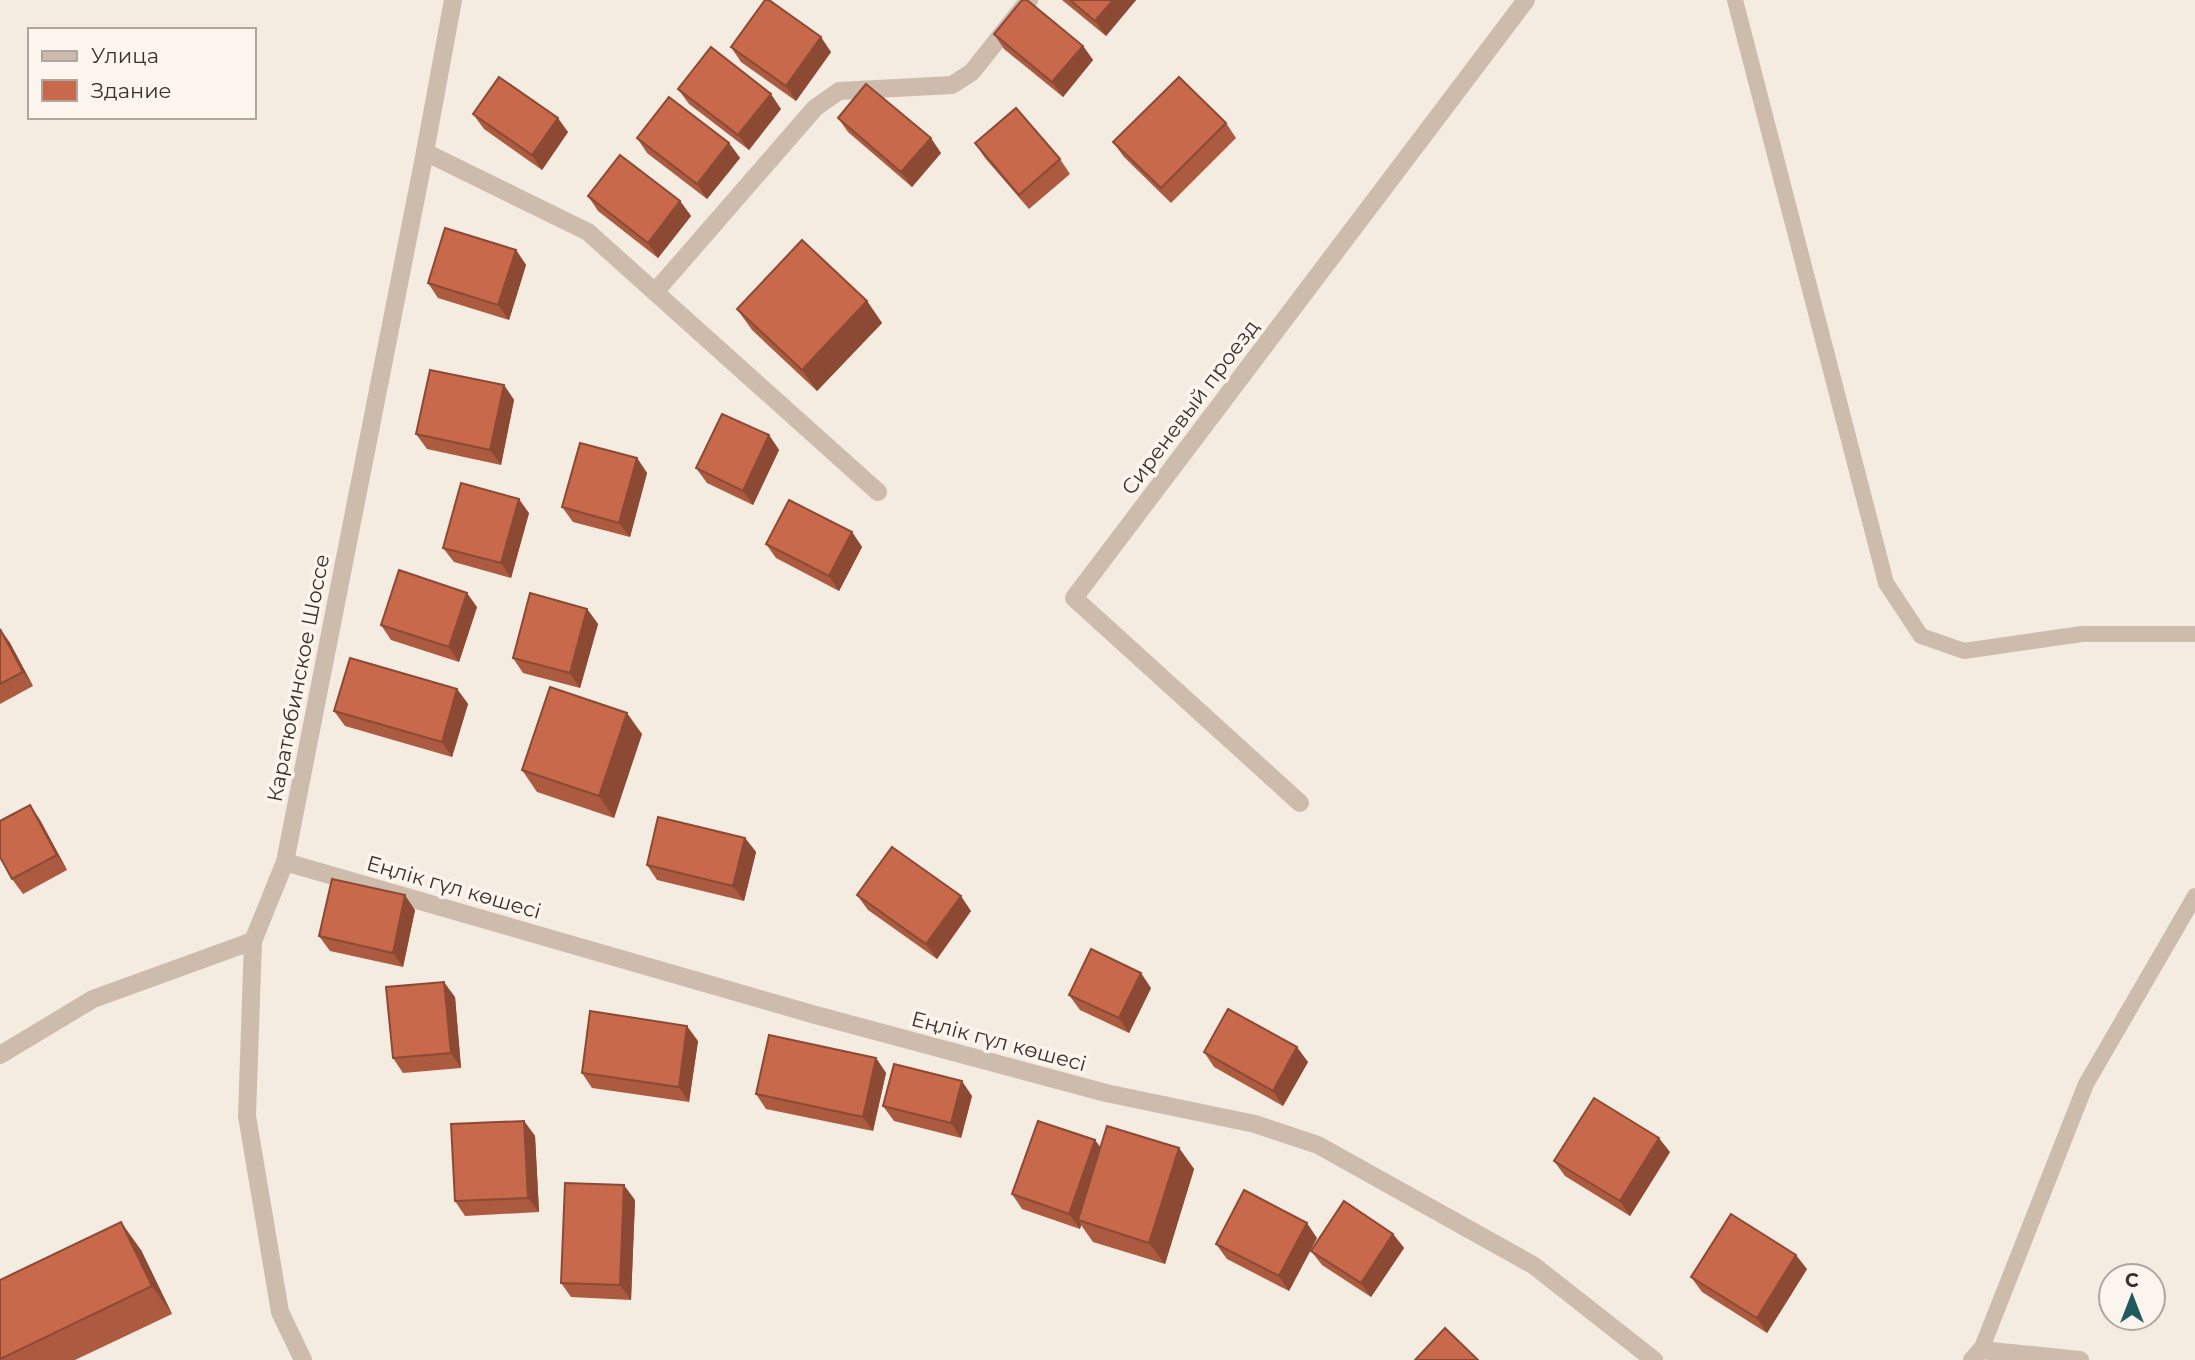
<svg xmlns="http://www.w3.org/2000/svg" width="2195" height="1360" font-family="Montserrat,sans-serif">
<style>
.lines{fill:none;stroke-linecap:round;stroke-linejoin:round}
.service{stroke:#cdbbac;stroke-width:16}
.minor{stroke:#cdbbac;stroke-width:18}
.wall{fill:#ac5a40}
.shaded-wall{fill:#8c4a34}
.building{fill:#c8694b;stroke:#8c4a34;stroke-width:2}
.labels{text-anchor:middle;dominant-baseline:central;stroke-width:7;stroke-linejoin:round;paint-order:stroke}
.street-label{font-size:21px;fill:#3b302b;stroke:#fbf5ee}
</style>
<rect width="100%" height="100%" fill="#f4ebe1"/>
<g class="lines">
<!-- service -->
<g class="service">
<path d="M1735,0L1886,583L1921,636L1964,651L2082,634H2195"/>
<path d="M1981,1350L2086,1084L2195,896"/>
</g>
<!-- minor -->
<g class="minor">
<path d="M425,152L588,232L878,492"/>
<path d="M655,292L815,108L839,91L952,85L972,72L1029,0"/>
<path d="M1300,803L1074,598L1526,0"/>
<path d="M285,862L812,1014L1106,1093L1255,1124L1318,1145L1533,1265L1654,1360"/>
<path d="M0,1055L93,999L253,941"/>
<path d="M303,1360L280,1312L247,1116L253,941L285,862L425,152L453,0"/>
<path d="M1972,1360L1981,1350L2080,1360"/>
</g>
</g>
<!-- wall -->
<g class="wall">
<path d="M1062,0H1136L1106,36Z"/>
<path d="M994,34L1083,46L1093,60L1063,97L1004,49Z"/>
<path d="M731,47L831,52L796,101L741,62Z"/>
<path d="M678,89L781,109L749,150L689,104Z"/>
<path d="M473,114L568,132L542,170L484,129Z"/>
<path d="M838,118L941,153L912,187L848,132Z"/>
<path d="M1226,123L1236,138L1171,203L1124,157L1113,142Z"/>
<path d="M637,138L729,143L740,158L707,199L647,153Z"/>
<path d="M975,143L1060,159L1070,174L1029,209L985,158Z"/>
<path d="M588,196L680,201L691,216L658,258L598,211Z"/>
<path d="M516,250L526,265L509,320L438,298L428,283Z"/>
<path d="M867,301L882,323L817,391L752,330L737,309Z"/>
<path d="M504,385L514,400L501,465L427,449L416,434Z"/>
<path d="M769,435L779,450L753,505L707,483L696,468Z"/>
<path d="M637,458L647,473L630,537L573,522L562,507Z"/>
<path d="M529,513L511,578L454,562L443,548Z"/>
<path d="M852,532L862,547L839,591L776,558L766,544Z"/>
<path d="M477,607L459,662L391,640L381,625Z"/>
<path d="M587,609L598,624L580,688L523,673L513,658Z"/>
<path d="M0,629L10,643L33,686L0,704Z"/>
<path d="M457,689L468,704L452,757L345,726L334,711Z"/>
<path d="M642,734L614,818L537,792L522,770Z"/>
<path d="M30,805L40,820L67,870L23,894L12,879Z"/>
<path d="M745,838L756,852L744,901L657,880L647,865Z"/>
<path d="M857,895L971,911L937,959L868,910Z"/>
<path d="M415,910L403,967L330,951L319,936Z"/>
<path d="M1151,988L1129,1033L1080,1010L1069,995Z"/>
<path d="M455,997L461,1068L403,1073L393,1058Z"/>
<path d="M698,1041L689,1102L592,1088L582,1073Z"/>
<path d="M1204,1052L1308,1062L1283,1106L1214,1067Z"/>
<path d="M876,1058L886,1073L873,1131L766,1109L756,1094Z"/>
<path d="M972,1096L961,1138L894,1121L883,1106Z"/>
<path d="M524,1121L535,1136L539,1212L465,1216L455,1201Z"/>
<path d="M1095,1140L1100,1147L1179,1148L1194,1169L1165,1264L1093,1242L1081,1225L1080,1229L1022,1209L1012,1194Z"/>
<path d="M1670,1152L1630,1216L1565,1176L1554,1161Z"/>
<path d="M635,1200L631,1300L571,1297L561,1283Z"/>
<path d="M1393,1234L1404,1248L1371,1297L1322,1265L1311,1251Z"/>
<path d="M1317,1238L1289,1291L1227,1259L1216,1244Z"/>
<path d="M141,1250L172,1314L75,1360H0V1280Z"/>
<path d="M1807,1269L1767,1333L1702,1292L1691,1277Z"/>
</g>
<!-- shaded-wall -->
<g class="shaded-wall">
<path d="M1113,0H1136L1106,36L1095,21Z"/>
<path d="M821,37L831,52L796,101L786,86Z"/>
<path d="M1083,46L1093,60L1063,97L1052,82Z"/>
<path d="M771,94L781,109L749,150L738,135Z"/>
<path d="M558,118L568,132L542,170L532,155Z"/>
<path d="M931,138L941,153L912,187L901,172Z"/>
<path d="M729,143L740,158L707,199L697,184Z"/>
<path d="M680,201L691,216L658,258L648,243Z"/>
<path d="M516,250L526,265L509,320L498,305Z"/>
<path d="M867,301L882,323L817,391L802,370Z"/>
<path d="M504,385L514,400L501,465L490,450Z"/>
<path d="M769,435L779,450L753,505L743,491Z"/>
<path d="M637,458L647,473L630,537L619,523Z"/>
<path d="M519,499L529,513L511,578L501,563Z"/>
<path d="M852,532L862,547L839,591L829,576Z"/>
<path d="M467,593L477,607L459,662L449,647Z"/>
<path d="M587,609L598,624L580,688L570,673Z"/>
<path d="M0,629L10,643L33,686L23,672Z"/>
<path d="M457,689L468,704L452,757L442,742Z"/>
<path d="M627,713L642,734L614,818L599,796Z"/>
<path d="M30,805L40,820L67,870L57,855Z"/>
<path d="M745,838L756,852L744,901L733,886Z"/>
<path d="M405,895L415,910L403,967L393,953Z"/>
<path d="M961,896L971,911L937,959L926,944Z"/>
<path d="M1141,973L1151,988L1129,1033L1119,1018Z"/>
<path d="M444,982L455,997L461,1068L451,1053Z"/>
<path d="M687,1026L698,1041L689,1102L679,1087Z"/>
<path d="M1297,1047L1308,1062L1283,1106L1273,1091Z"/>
<path d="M876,1058L886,1073L873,1131L863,1117Z"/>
<path d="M962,1081L972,1096L961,1138L951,1123Z"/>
<path d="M524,1121L535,1136L539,1212L528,1198Z"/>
<path d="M1659,1138L1670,1152L1630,1216L1620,1201Z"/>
<path d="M1095,1140L1105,1154L1078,1220L1081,1225L1080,1229L1069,1214Z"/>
<path d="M1179,1148L1194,1169L1165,1264L1149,1243Z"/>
<path d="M624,1185L635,1200L631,1300L620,1285Z"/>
<path d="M121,1222L141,1250L172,1314L152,1286Z"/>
<path d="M1307,1223L1317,1238L1289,1291L1279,1276Z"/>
<path d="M1393,1234L1404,1248L1371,1297L1361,1283Z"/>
<path d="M1796,1255L1807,1269L1767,1333L1757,1318Z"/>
</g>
<!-- building -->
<g class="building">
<path d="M765,0H769L821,37L786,86L731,47Z"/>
<path d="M1022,0H1027L1083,46L1052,82L994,34Z"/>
<path d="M1070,0H1113L1095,21Z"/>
<path d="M711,47L771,94L738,135L678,89Z"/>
<path d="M499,77L558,118L532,155L473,114Z"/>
<path d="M1179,77L1226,123L1161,188L1113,142Z"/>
<path d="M866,84L931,138L901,172L838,118Z"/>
<path d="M669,97L729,143L697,184L637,138Z"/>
<path d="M1016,108L1060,159L1019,195L975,143Z"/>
<path d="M620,155L680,201L648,243L588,196Z"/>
<path d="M445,228L516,250L498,305L428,283Z"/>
<path d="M802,240L867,301L802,370L737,309Z"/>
<path d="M430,370L504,385L490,450L416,434Z"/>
<path d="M722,414L769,435L743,491L696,468Z"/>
<path d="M580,443L637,458L619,523L562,507Z"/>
<path d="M461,483L519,499L501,563L443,548Z"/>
<path d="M789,500L852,532L829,576L766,544Z"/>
<path d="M399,570L467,593L449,647L381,625Z"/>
<path d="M530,593L587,609L570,673L513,658Z"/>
<path d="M0,629L23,672L0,684Z"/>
<path d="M350,658L457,689L442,742L334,711Z"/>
<path d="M550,687L627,713L599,796L522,770Z"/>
<path d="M30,805L57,855L12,879L0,857V821Z"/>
<path d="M658,817L745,838L733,886L647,865Z"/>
<path d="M892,847L961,896L926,944L857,895Z"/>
<path d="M332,879L405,895L393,953L319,936Z"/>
<path d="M1091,949L1141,973L1119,1018L1069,995Z"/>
<path d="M444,982L451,1053L393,1058L386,987Z"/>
<path d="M1228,1009L1297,1047L1273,1091L1204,1052Z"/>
<path d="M590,1011L687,1026L679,1087L582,1073Z"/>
<path d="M769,1035L876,1058L863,1117L756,1094Z"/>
<path d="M894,1064L962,1081L951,1123L883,1106Z"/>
<path d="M1594,1098L1659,1138L1620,1201L1554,1161Z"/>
<path d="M524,1121L528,1198L455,1201L451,1124Z"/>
<path d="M1038,1121L1095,1140L1069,1214L1012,1194Z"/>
<path d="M1107,1126L1179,1148L1149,1243L1078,1220Z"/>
<path d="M565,1183L624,1185L620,1285L561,1283Z"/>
<path d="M1244,1190L1307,1223L1279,1276L1216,1244Z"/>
<path d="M1344,1201L1393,1234L1361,1283L1311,1251Z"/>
<path d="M1731,1214L1796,1255L1757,1318L1691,1277Z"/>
<path d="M121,1222L152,1286L0,1359V1280Z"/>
<path d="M1445,1328L1478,1360H1415Z"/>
</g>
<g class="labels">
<!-- street labels -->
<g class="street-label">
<text transform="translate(1190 407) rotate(-53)">Сиреневый проезд</text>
<text transform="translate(298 678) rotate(-79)">Каратюбинское Шоссе</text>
<text transform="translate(454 887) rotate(16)">Еңлік гүл көшесі</text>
<text transform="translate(999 1041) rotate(15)">Еңлік гүл көшесі</text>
</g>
</g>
<!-- legend -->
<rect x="28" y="28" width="228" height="91" fill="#fbf5ee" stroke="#aea6a0" stroke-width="2"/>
<rect x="42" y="51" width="35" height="10" fill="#cdbbac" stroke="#aea6a0" stroke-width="2"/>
<text x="91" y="63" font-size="21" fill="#3b302b">Улица</text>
<rect x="42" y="80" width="35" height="21" fill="#c8694b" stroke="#aea6a0" stroke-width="2"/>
<text x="91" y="98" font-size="21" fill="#3b302b">Здание</text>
<!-- north arrow -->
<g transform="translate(2132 1297)"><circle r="33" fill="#fbf5ee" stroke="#aea6a0" stroke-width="2"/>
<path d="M0-5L12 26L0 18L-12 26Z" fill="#1f5a5e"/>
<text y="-10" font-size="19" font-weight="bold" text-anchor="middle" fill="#3b302b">С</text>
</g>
</svg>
